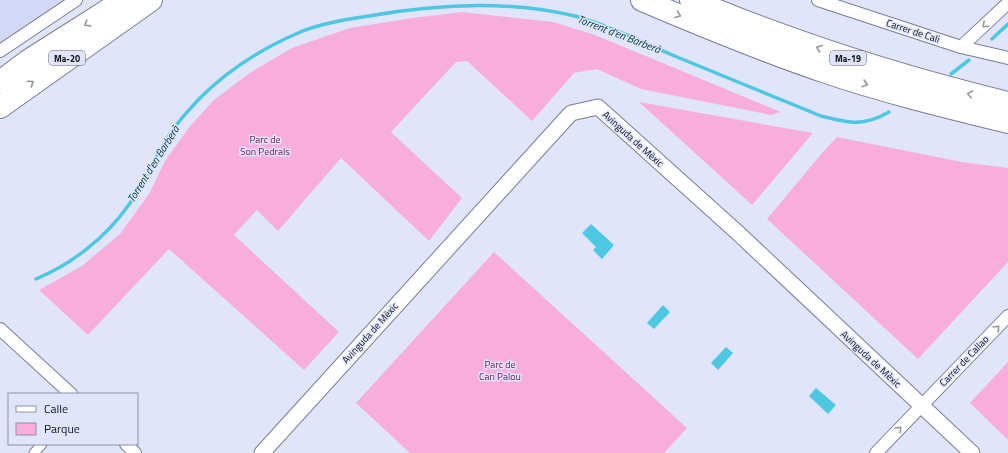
<svg xmlns="http://www.w3.org/2000/svg" width="1008" height="453" font-family="'Titillium Web',sans-serif">
<style>
.built{fill:#d2d8f5}
.green{fill:#f7aedf}
.water{fill:#4dc7e2}
.lines{fill:none;stroke-linecap:round;stroke-linejoin:round}
.stream{stroke:#4dc7e2;stroke-width:3.5}
.pedestrian-casing{stroke:#7a7d91;stroke-width:11}
.minor-casing{stroke:#7a7d91;stroke-width:14}
.tertiary-casing{stroke:#7a7d91;stroke-width:17}
.motorway-casing{stroke:#7a7d91;stroke-width:24}
.pedestrian{stroke:#fff;stroke-width:9}
.minor{stroke:#fff;stroke-width:12}
.tertiary{stroke:#fff;stroke-width:15}
.motorway{stroke:#fff;stroke-width:22}
.oneway{stroke:#949598}
.labels{text-anchor:middle;dominant-baseline:central;stroke-width:3;stroke-linejoin:round;paint-order:stroke}
.shield{fill:#e1e5fc;stroke:#50535e;stroke-width:1}
.shield-label{font-size:9px;font-weight:bold;fill:#12141b}
.street-label{font-size:10px;fill:#12141b;stroke:#e1e5fc}
.park-label{font-size:10px;fill:#6c1358;stroke:#e1e5fc}
.water-label{font-size:11px;font-style:italic;fill:#023d48;stroke:#e1e5fc}
</style>
<rect width="100%" height="100%" fill="#e1e5fc"/>
<!-- built -->
<path class="built" d="M0,0H72L0,49Z"/>
<!-- green -->
<g class="green">
<path d="M462,12L553,22L595,35L781,112L771,115L641,89L597,69L574,73L532,121L467,61L456,62L391,132L462,198L429,241L341,158L278,231L257,210L234,235L339,332L304,370L169,249L88,335L39,290L82,266L120,234L149,194L165,161L191,125L214,100L251,72L292,48L350,28L412,18Z"/>
<path d="M639,102L813,133L752,205Z"/>
<path d="M837,137L962,162L1008,168V262L918,359L767,219L822,153Z"/>
<path d="M494,252L687,428L664,453H410L356,403Z"/>
<path d="M1008,362V440L970,403Z"/>
</g>
<!-- water -->
<g class="water">
<path d="M591,224L614,245L602,259L593,250L596,247L582,233Z"/>
<path d="M663,305L670,312L654,329L647,323Z"/>
<path d="M726,347L733,353L718,370L711,363Z"/>
<path d="M816,388L836,405L828,414L809,396Z"/>
</g>
<g class="lines">
<!-- stream -->
<g class="stream">
<path d="M992,39L1008,24"/>
<path d="M951,74L969,60"/>
<path d="M36,279C72,264 105,238 128,206C146,181 157,151 175,127C182,117 191,108 199,99C227,71 261,49 298,33C318,24 347,19 369,16C436,4 512,0 579,17C612,27 644,43 677,57C725,77 773,96 821,116C849,123 863,127 889,112"/>
</g>
<!-- pedestrian casing -->
<g class="pedestrian-casing">
<path id="pedestrian" d="M34,453L42,444"/>
</g>
<!-- minor casing -->
<g class="minor-casing">
<g id="minor">
<path d="M818,0L961,47L1008,58"/>
<path d="M961,47L1008,3"/>
<path d="M0,51L76,0"/>
<path d="M0,329L71,394"/>
<path d="M126,444L135,453"/>
<path d="M876,453L1008,316"/>
</g>
</g>
<!-- tertiary casing -->
<g class="tertiary-casing">
<path id="tertiary" d="M262,453L571,113L598,107L738,233L972,453"/>
</g>
<!-- motorway casing -->
<g class="motorway-casing">
<g id="motorway">
<path d="M642,0C703,26 764,51 826,72C885,92 947,107 1008,122"/>
<path d="M691,0C794,43 900,77 1008,103"/>
<path d="M0,82L28,61L124,0"/>
<path d="M0,107L151,0"/>
</g>
</g>
<!-- pedestrian -->
<use href="#pedestrian" class="pedestrian"/>
<!-- minor -->
<use href="#minor" class="minor"/>
<!-- tertiary -->
<use href="#tertiary" class="tertiary"/>
<!-- motorway -->
<use href="#motorway" class="motorway"/>
</g>
<!-- one-way arrows -->
<defs><path id="oneway-chevron" d="M-2-3.5L2.5 0L-2 3.5" fill="none" stroke-width="1.6" stroke-linecap="round" stroke-linejoin="round"/></defs>
<g class="oneway">
<use href="#oneway-chevron" transform="translate(678 15) rotate(22)"/>
<use href="#oneway-chevron" transform="translate(87 24) rotate(148)"/>
<use href="#oneway-chevron" transform="translate(985 25) rotate(137)"/>
<use href="#oneway-chevron" transform="translate(819 48) rotate(-160)"/>
<use href="#oneway-chevron" transform="translate(31 83) rotate(-35)"/>
<use href="#oneway-chevron" transform="translate(865 84) rotate(17)"/>
<use href="#oneway-chevron" transform="translate(970 94) rotate(-166)"/>
<use href="#oneway-chevron" transform="translate(997 328) rotate(-46)"/>
<use href="#oneway-chevron" transform="translate(899 429) rotate(-47)"/>
</g>
<g class="labels">
<!-- shield labels -->
<g class="shield">
<rect x="49" y="51" width="36" height="14" rx="3"/>
<rect x="830" y="51" width="36" height="14" rx="3"/>
</g>
<g class="shield-label">
<text x="67" y="58">Ma-20</text>
<text x="848" y="58">Ma-19</text>
</g>
<!-- street labels -->
<g class="street-label">
<text transform="translate(913 31) rotate(18)">Carrer de Cali</text>
<text transform="translate(633 139) rotate(42)">Avinguda de Mèxic</text>
<text transform="translate(370 333) rotate(-48)">Avinguda de Mèxic</text>
<text transform="translate(871 359) rotate(43)">Avinguda de Mèxic</text>
<text transform="translate(964 361) rotate(-46)">Carrer de Callao</text>
</g>
<!-- park labels -->
<g class="park-label">
<text x="265" y="139">Parc de<tspan x="265" dy="12">Son Pedrals</tspan></text>
<text x="500" y="364">Parc de<tspan x="500" dy="12">Can Palou</tspan></text>
</g>
<!-- water labels -->
<g class="water-label">
<text transform="translate(619 34) rotate(21)">Torrent d'en Barberà</text>
<text transform="translate(153 164) rotate(-58)">Torrent d'en Barberà</text>
</g>
</g>
<!-- legend -->
<rect x="8" y="393" width="130" height="52" fill="#e1e5fc" stroke="#8e91a2"/>
<rect x="16" y="406" width="20" height="6" fill="#ffffff" stroke="#8e91a2"/>
<text x="44" y="413" font-size="12" fill="#12141b">Calle</text>
<rect x="16" y="423" width="20" height="12" fill="#f7aedf" stroke="#8e91a2"/>
<text x="44" y="433" font-size="12" fill="#12141b">Parque</text>
</svg>
